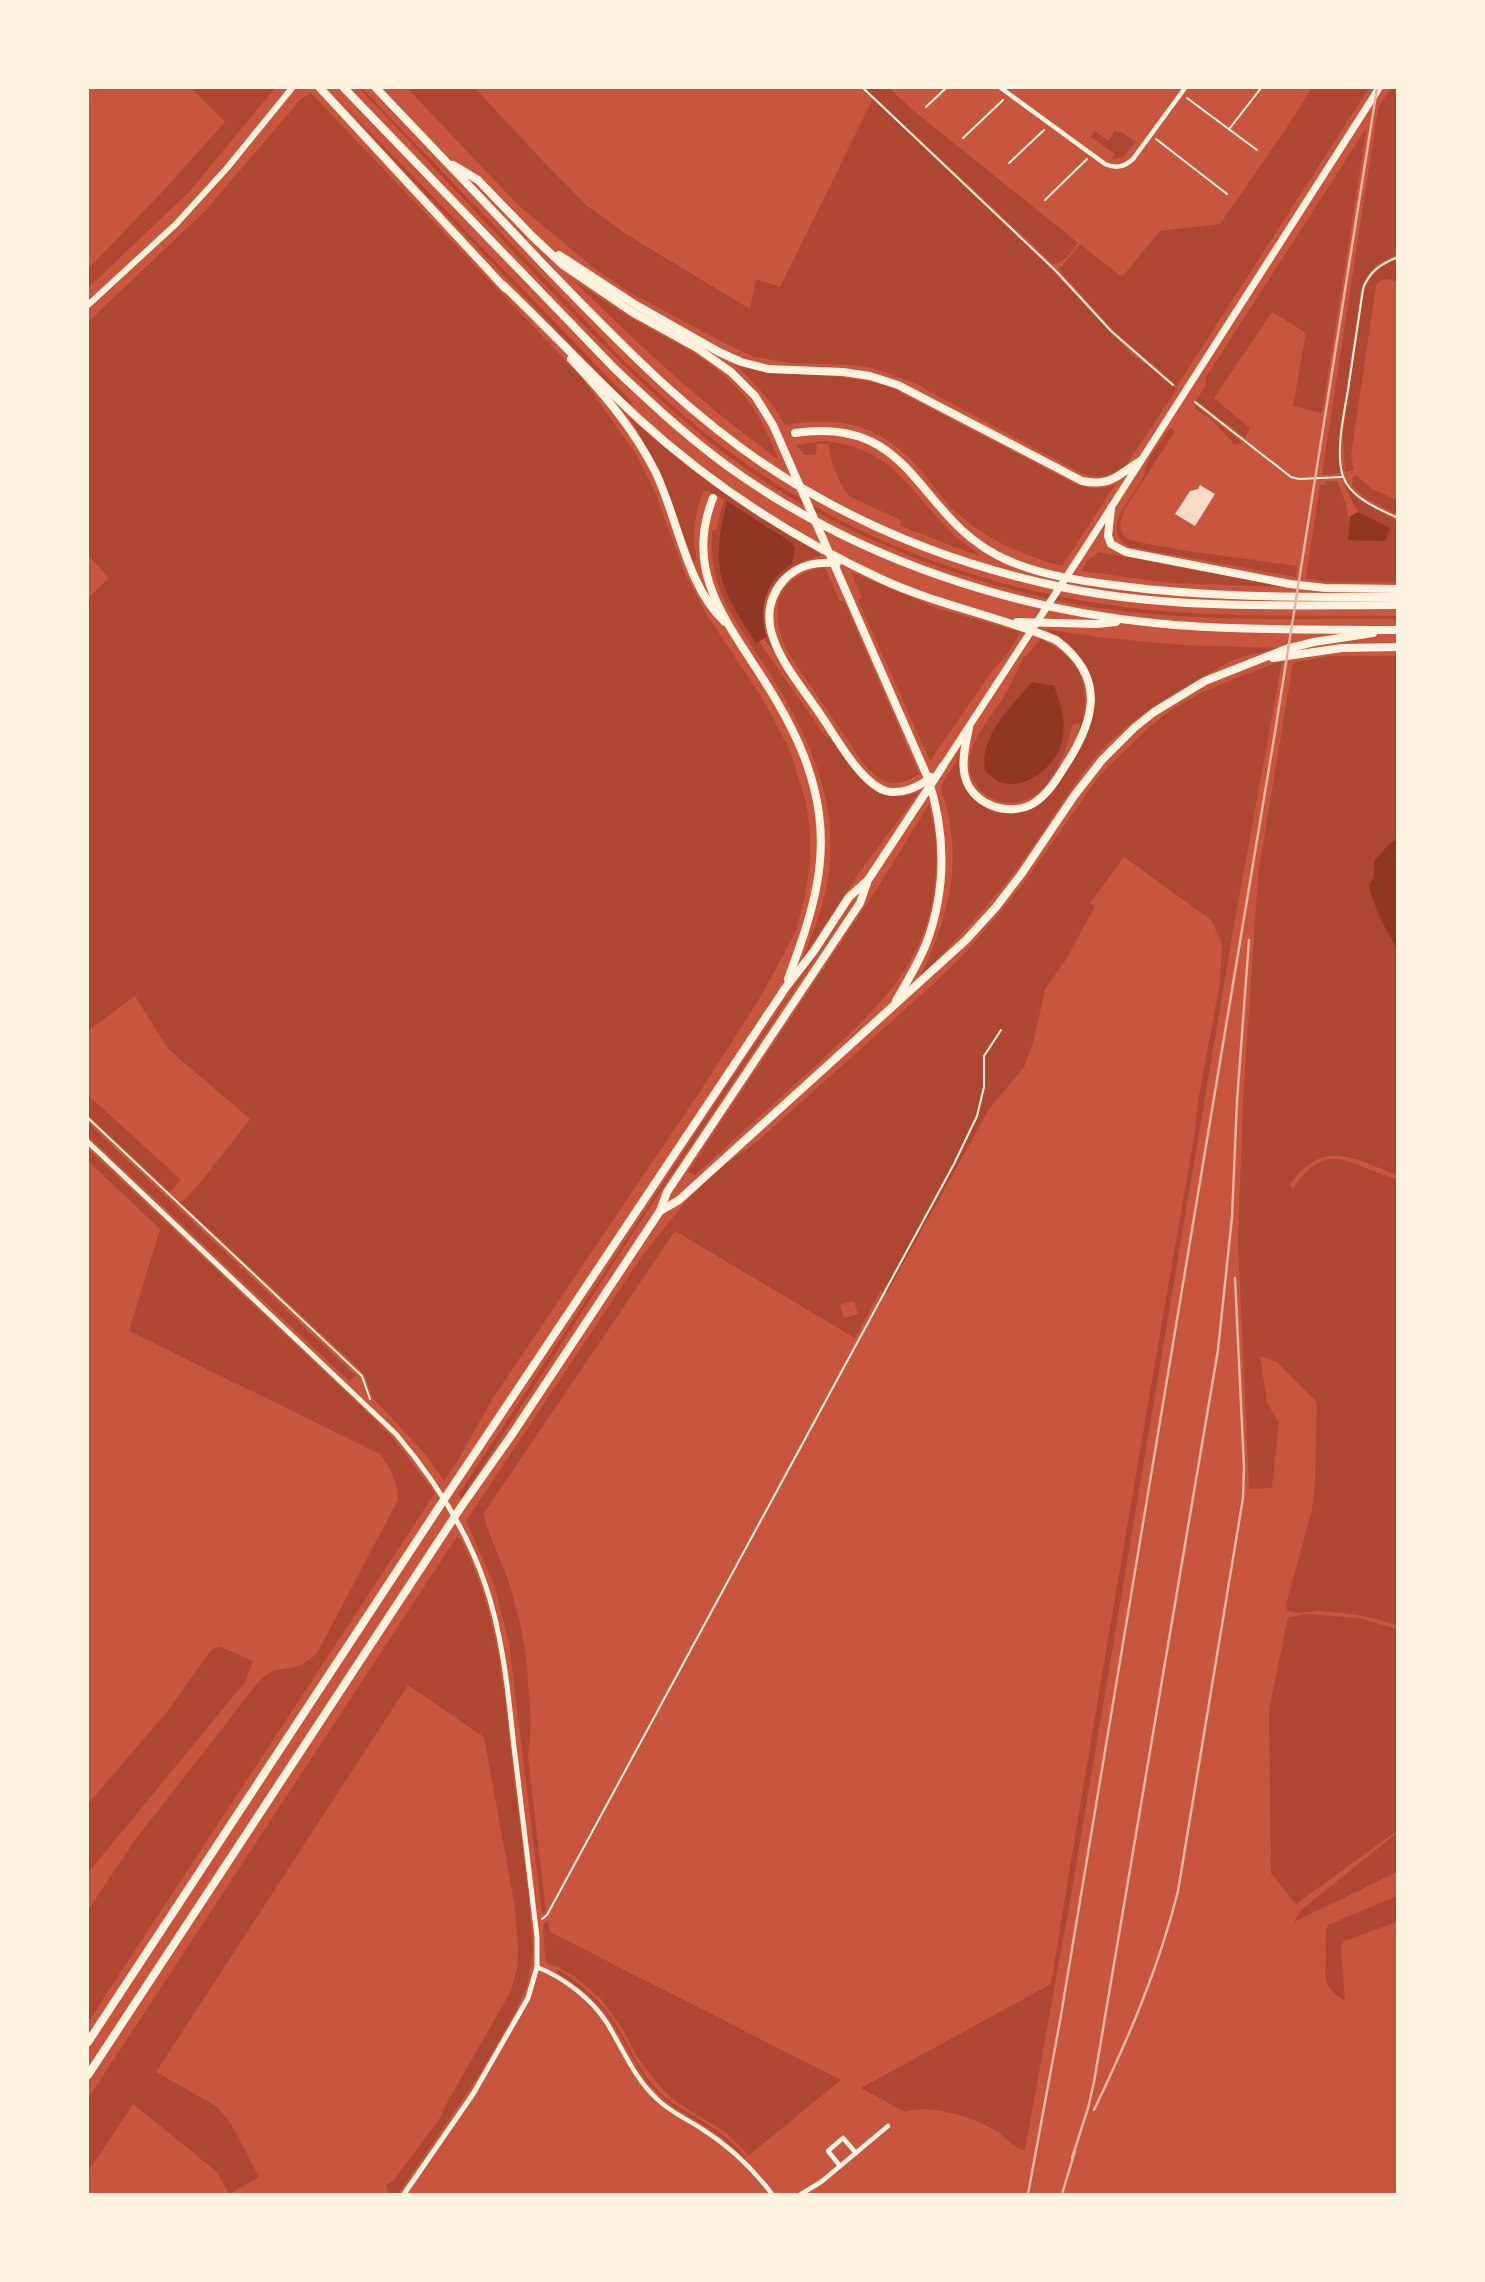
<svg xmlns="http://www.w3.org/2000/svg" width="1485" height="2282" font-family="'Source Sans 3',sans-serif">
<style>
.green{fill:#ae4732;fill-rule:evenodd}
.water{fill:#8f3625}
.building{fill:#f7dbc8}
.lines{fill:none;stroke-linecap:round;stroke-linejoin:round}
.path{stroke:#fff3e0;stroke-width:2}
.minor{stroke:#fff3e0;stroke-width:4.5}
.tertiary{stroke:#fff3e0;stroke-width:5}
.secondary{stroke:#fff3e0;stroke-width:6}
.primary{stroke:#fff3e0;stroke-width:7}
.motorway{stroke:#fff3e0;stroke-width:8}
.rail{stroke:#e9b49f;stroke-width:2.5}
</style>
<rect width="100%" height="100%" fill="#c8553d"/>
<!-- green -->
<g class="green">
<path d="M191,88H275L189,192L88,288V269L165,189L225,122Z"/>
<path d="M359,88H362L622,359C663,398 705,436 752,468C859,541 983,588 1111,605C1206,619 1302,615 1397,616V619C1283,618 1166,624 1054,600C946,576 840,533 749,471C675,419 611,354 549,289C485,222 422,155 359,88Z"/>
<path d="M407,88H475L540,158L587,206L629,236L750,309L756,279L780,287L873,99L1042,260L1131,353L1177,389L1126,465C1110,477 1100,479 1081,473L914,383L873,368L851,365L792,363L754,357L726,344L629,292L594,268L518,205Z"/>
<path d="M865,88H889L914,111L1078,243C1071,252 1064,263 1053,264Z"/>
<path d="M1312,88H1369L1177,386L1112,329L1059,270L1080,244L1122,277L1160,231L1220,224L1283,133Z"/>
<path d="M1391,88H1397V254L1376,265L1362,284L1339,437L1340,473L1322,475L1378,108Z"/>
<path d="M311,93L582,378L636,454L655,492L685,574L707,615L762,698L789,748L806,802L810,833V864L805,896L796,931L761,996L703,1087L493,1398L457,1462L444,1481L426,1455L372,1397L365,1376L358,1368L181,1203L200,1183L250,1119L168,1049L135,996L88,1031V598L109,578L88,555V322L206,210L301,99Z"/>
<path d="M333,94L632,402L629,405L404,171Z"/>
<path d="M1367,127L1322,413L1293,406L1306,333L1272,312L1214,398L1250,428L1245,438L1196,400L1205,387L1206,377Z"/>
<path d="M1095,131L1108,141L1115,131L1118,133L1120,131L1136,142L1123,157L1112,159L1115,154L1091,137Z"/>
<path d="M1397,259V282L1387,279L1379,281L1376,286L1351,455L1354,470L1345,472L1343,432L1364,292C1370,275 1380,265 1397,259Z"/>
<path d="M572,279C592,292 611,306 631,318C673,342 720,362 749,402C762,420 770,440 779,460C702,404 640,346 572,279Z"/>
<path d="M733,363C784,379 837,371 888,386L1075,484C1090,489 1100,490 1115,485L1062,566C1022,555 991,542 958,514C944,502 933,484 920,469C882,426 841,415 785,425C772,401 754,382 733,363Z"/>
<path d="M1196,406L1242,442L1239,444H1234L1211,419L1194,408Z"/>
<path d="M629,417C688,470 751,515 820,553V556C790,563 761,585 763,619C764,632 771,643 777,655L764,639L759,642L826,737L830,736C852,768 873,809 919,792L859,873L802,960C810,939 820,917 825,895C845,806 808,732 761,660C731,613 709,589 712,530H716L724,499L704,490C694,514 692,535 697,560L693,561C675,510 658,464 629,417Z"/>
<path d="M1170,428L1175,431L1125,509C1119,523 1116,534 1132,541L1187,551L1297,566L1296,577L1130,547C1097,529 1134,497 1143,477C1145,473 1145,469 1146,466C1151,453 1162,440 1170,428Z"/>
<path d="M823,441C893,448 905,486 949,530C957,539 969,546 979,554L978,556L901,526L900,520L849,496C839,483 829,460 829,444H817L816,455H805L796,445Z"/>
<path d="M1356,475L1372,489L1397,500V515L1363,496L1352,486L1353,478Z"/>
<path d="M1326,481H1337C1347,504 1350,513 1349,540L1390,528L1358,512L1342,482L1360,500L1397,521V582H1332L1306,579L1320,485H1325Z"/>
<path d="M1099,552L1288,587L1170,583L1081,571L1088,560Z"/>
<path d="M825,567L840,602L844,601L919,774C893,791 881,783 863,763L789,654C767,611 774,577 825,567Z"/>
<path d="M851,572L939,609L1021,632L1008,653L990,674L930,761L858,600L862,598Z"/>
<path d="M1046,629L1097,637L1182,645L1280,648C1262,653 1241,655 1224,665C1175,692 1125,720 1089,765C1065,796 1045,830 1022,862C991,903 956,940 920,977C950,916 965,853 940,787L957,761L956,760L962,750C961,754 959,760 959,765C958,802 1002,825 1033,808C1047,800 1056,786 1065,773C1088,739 1108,698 1081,659C1076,651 1067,642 1059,636C1054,633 1048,632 1046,629Z"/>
<path d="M1041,639C1083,661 1091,684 1081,729L1079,723L1072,725C1069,749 1050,792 1026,800C995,811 965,787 970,756C972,739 992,715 1002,700C1010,686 1017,671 1024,656H1026Z"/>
<path d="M1329,656H1397V839L1389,844L1374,861V877L1397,949V1175C1353,1158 1324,1138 1290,1184L1293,1189C1328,1136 1351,1167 1397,1179V1626C1373,1616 1347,1613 1320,1611C1309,1611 1297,1615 1287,1610L1286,1605L1312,1509L1315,1482L1317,1402L1277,1362L1260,1356L1267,1402L1279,1423L1272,1488L1249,1489L1238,1242L1243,1101L1258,874L1293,663Z"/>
<path d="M1282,661L1233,931L1069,1907L1025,2150C1014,2149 1008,2139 999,2133C975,2117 932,2104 905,2112L861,2088L1051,1984C1097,1699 1146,1415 1195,1131L1198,1101L1220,982L1222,943L1211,920L1124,857L1090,903L1095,906L1067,958L1045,989L1034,1040L1024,1067L989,1109L887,1293L880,1291L855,1338L675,1231L484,1513L486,1525L509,1582L520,1623L526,1656L531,1722L528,1758L546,1911L542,1914L509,1643L494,1584L466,1521L644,1253L687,1200L723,1166L759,1140L931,986L961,957L999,914L1028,877L1099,776L1147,729L1174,708L1203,692L1241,676ZM854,1301L858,1314L844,1318L840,1305Z"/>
<path d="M929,804C931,818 936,833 936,847C940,953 886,1000 814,1067C774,1103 735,1139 695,1175L688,1172L880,884Z"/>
<path d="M856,896L631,1236L462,1498L458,1495L721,1095Z"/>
<path d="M88,1095L181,1180L170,1192L88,1115Z"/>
<path d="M88,1123L356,1376L349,1381L88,1136Z"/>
<path d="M88,1149L369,1414L393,1438L435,1493L88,2022V1910L135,1840L260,1680C277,1665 285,1672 303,1664C308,1662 312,1657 317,1653L398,1500C397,1482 391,1469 380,1454L129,1331L160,1229L88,1161Z"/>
<path d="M458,1535C501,1610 505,1703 515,1788C522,1843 530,1897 533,1952L527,1986L516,2011L480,2074L398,2194H389L386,2185L393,2181L440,2118L449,2099L511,1991L517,1969L518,1949L515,1908L484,1737L408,1685L156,2072L216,2106L230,2122L259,2177L229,2194L217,2172L133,2104L88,2172V2102L89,2097Z"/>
<path d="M1309,1614L1359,1618L1397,1629L1398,1830L1296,1904L1271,1873L1269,1710L1288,1617Z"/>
<path d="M221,1647L253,1661L245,1682L88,1873V1804L166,1713L212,1649Z"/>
<path d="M1397,1833V1872L1294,1922L1301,1910Z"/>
<path d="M1397,1896V1922L1344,1941L1341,1947L1345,2001C1320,1985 1326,1978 1326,1952C1326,1942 1324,1935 1328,1925Z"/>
<path d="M548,1920L550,1932L841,2080L749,2155L725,2132L678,2103L663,2090L638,2058L622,2028L602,2000L575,1977L558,1967L548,1964L545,1960L543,1925Z"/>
<path d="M559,1970C583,1986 605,2004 619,2030C632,2052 642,2075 660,2093C673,2105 690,2113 705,2123C720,2132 734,2144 746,2157L745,2158C732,2146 718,2134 703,2125C688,2115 672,2107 659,2095C636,2072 627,2044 609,2018C596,1999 577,1985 557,1973Z"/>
</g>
<!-- water -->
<g class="water">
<path d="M727,501L791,542L795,548L792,564C765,580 759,607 766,637L756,643C719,587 710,568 727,501Z"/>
<path d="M1358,512L1390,528L1385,541L1348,540L1350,516Z"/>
<path d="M1032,682L1054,686C1062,705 1067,725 1061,745C1054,767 1027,789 1003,783C997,782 990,775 985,771C979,736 1011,707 1032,682Z"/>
<path d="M1397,839V949L1382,922L1371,895L1369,885L1374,877V861L1389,844Z"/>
</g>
<!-- building -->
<path class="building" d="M1200,485L1215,494L1195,526L1175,514L1190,491L1198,489Z"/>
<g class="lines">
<!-- path -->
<g class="path">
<path d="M863,88L1056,271L1111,331L1173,385"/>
<path d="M1187,98L1257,150"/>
<path d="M926,107L946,88"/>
<path d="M1230,128L1261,88"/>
<path d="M963,138L1003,100"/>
<path d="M1156,139L1227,194"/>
<path d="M1009,163L1044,130"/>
<path d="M1045,200L1087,159"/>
<path d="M1398,257C1381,264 1369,271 1363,289C1358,323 1353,357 1348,390C1344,414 1335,453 1343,476C1350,498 1379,509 1398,518"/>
<path d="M1195,402L1291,477L1299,479L1342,477"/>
<path d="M88,1118L362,1376L370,1399"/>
<path d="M542,1919L547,1915L954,1164L977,1116L984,1087V1056L1001,1030"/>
</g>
<!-- minor -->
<g class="minor">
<path d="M1001,88L1105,164C1116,169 1124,167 1133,159L1185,88"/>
<path d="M537,1967C564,1978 591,1998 607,2023C623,2049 634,2078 657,2099C670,2112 687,2119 702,2129C729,2146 753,2169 772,2194"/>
<path d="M840,2166L828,2151L843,2138L856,2153"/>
<path d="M801,2194L821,2182L888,2126"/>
</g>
<!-- tertiary -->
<path class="tertiary" d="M88,1142L396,1434C434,1479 466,1528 485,1584C503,1636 508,1692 514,1747C522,1810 529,1873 537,1937V1967L528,1998L473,2094L404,2194"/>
<!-- secondary -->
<path class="secondary" d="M88,305L176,224L227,168L292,88"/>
<!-- primary -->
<path class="primary" d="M943,766L1082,553L1379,88"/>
<!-- motorway -->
<g class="motorway">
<path d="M320,88L505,288"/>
<path d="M344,88L614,368C655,407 696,445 743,477C864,560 1009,608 1154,623C1234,631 1317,629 1398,630"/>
<path d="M376,88C431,146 487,204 542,263C621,345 702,430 802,488C883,536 973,569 1066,588C1175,610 1287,605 1398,605"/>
<path d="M453,165L478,180L533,237L563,265L632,312L697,348L731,372L755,396L773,425L927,776C946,830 947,889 926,944C918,964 906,983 896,1001"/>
<path d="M559,255L636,305L719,352L741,362L768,369L843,372L870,376L898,385L1082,481C1111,487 1118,475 1140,461"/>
<path d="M503,285C549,329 592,376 639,419C710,484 793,538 881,579C937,605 999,616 1056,640C1106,677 1096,719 1065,766C1057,779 1048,794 1034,803C1008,819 967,803 964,771C962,757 966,742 969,728"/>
<path d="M571,359C604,394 633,428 655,471C678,518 686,586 725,622"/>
<path d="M795,433C918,415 915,520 1007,560C1043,576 1082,581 1121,586C1213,598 1305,597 1398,597"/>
<path d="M713,498C683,572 728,623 765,682C786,715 805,750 814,788C832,857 812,914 788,979"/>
<path d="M1111,508L1108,536L1111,544L1126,552L1290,584L1325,588L1398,589"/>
<path d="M837,563C816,562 798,564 783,581C745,625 795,676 820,714C835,735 860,783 886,791C901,795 919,787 931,777"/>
<path d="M1017,622L1097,624L1116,622"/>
<path d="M1273,658L1342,648L1398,647"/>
<path d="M660,1211L679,1200L966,940L996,907L1022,873L1074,796L1102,760L1134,728L1154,712L1205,681L1286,649L1314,642L1373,633"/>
<path d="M88,2042L441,1504L786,987L814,951L849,897L868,880L943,766"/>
<path d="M88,2075L461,1507L511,1436L660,1211L667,1192L860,903L867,883"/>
</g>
<!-- rail -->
<g class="rail">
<path d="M1094,2110C1128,2039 1159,1968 1178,1891L1243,1498L1244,1467L1235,1278"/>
<path d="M1072,2158L1088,2108L1094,2082L1218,1350L1232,1217L1237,1101L1249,940"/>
<path d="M1028,2194L1060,2021L1275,732L1377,88"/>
<path d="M1062,2194L1075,2151"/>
</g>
</g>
<!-- border -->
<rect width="1485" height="2282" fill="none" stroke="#fff3e0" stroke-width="178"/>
</svg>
